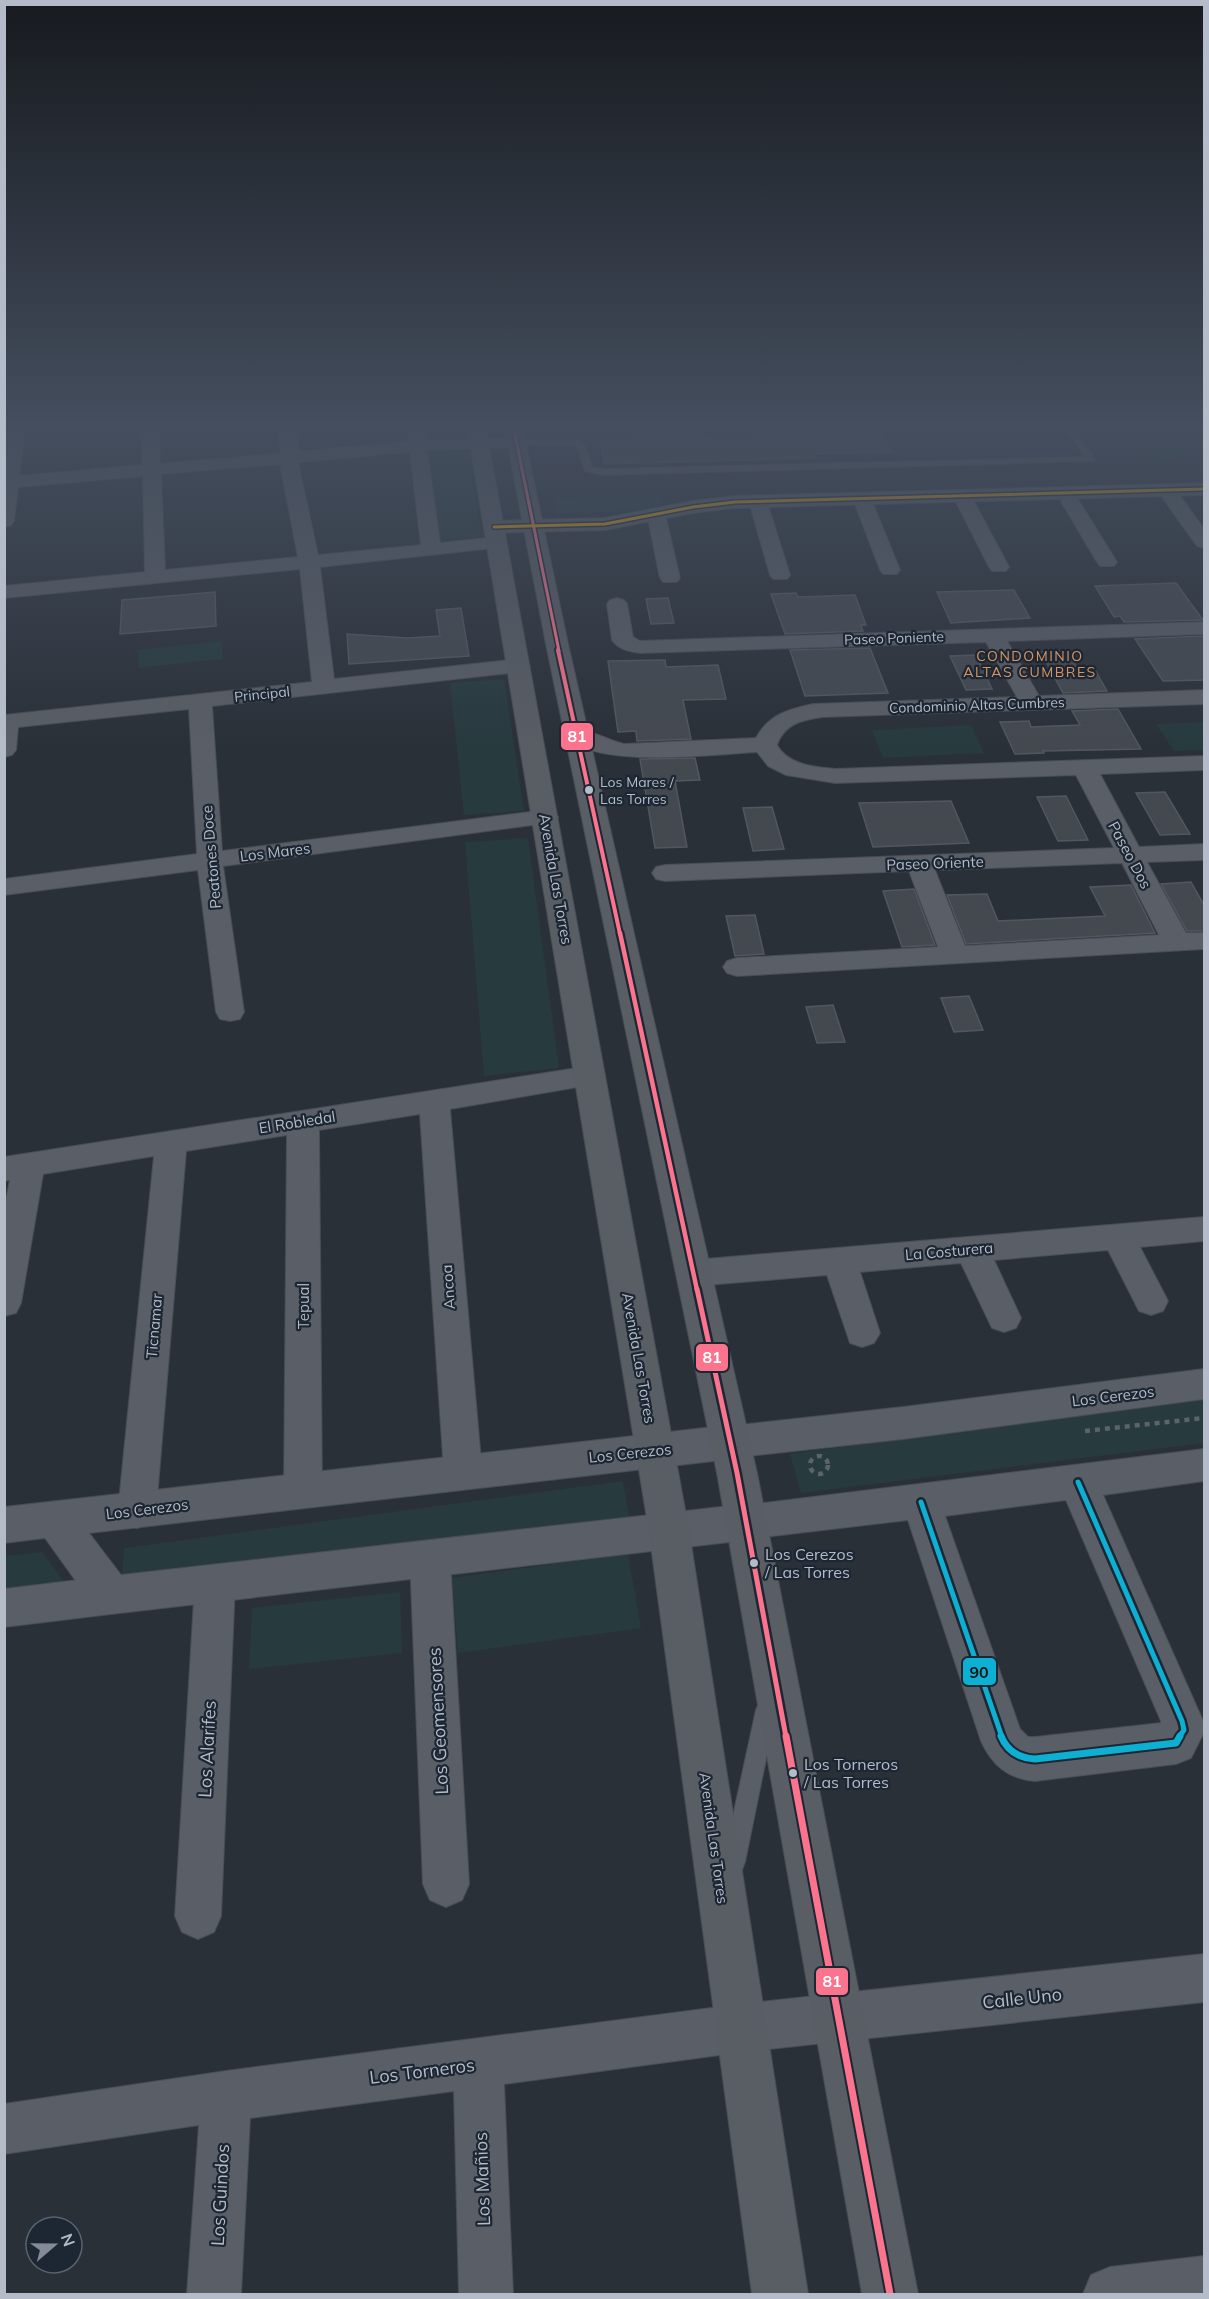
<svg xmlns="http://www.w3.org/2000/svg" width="1209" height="2299" font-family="Mulish,sans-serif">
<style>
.medical{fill:#31303e}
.green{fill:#273a3e}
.building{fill:#444950;stroke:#52575f;stroke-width:1.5}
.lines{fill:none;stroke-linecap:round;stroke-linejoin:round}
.service-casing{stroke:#484c53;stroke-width:2}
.minor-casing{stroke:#484c53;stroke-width:2}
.tertiary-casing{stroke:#484c53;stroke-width:2}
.secondary-casing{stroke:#484c53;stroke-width:2}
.path{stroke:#5d636a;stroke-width:4.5;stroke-dasharray:5 5;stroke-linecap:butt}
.service{fill:#5a5e66;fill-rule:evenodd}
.minor{fill:#5a5e66;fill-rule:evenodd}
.tertiary{fill:#5a5e66;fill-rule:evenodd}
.secondary{fill:#595d64;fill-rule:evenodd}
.bus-1-far4-casing{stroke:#1d2633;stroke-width:6}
.bus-1-far3-casing{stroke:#1d2633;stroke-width:8}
.bus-1-far2-casing{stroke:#1d2633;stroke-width:9}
.bus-1-far1-casing{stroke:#1d2633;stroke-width:10}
.bus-1-casing{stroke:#1d2633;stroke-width:11}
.bus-2-casing{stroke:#1d2633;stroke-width:6}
.bus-3-far1-casing{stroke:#1d2633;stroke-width:10}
.bus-3-casing{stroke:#1d2633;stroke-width:11}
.bus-1-far4{stroke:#fc738d;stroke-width:3}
.bus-1-far3{stroke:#fc738d;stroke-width:4}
.bus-1-far2{stroke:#fc738d;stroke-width:4.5}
.bus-1-far1{stroke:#fc738d;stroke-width:5}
.bus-1{stroke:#fc738d;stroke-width:7}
.bus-2{stroke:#f7a600;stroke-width:3}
.bus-3-far1{stroke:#0dafd3;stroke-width:5}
.bus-3{stroke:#0dafd3;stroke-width:7}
.bus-dot{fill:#b4bcc9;stroke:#1d2633;stroke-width:2}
.labels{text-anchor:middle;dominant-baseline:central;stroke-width:4.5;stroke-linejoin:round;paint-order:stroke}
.far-street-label{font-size:14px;fill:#b4bcc9;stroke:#1d2633}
.far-neighbourhood-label{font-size:14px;letter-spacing:1.5px;fill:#d59563;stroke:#1d2633}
.bus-label{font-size:14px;fill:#b4bcc9;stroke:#1d2633;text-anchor:start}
.street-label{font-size:15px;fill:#b4bcc9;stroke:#1d2633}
.near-bus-label{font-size:16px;fill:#b4bcc9;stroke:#1d2633;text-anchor:start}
.near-street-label{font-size:18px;fill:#b4bcc9;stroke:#1d2633}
.line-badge{stroke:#1d2633;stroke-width:2}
.badge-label{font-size:16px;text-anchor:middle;font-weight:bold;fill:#fff}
.pale-badge-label{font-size:16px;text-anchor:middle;font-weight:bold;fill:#111}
</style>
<rect width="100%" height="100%" fill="#2a3038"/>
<!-- medical -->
<path class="medical" d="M530,425H1195L1204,434V467L544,485Z"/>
<!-- green -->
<g class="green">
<path d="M706,425H774L776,431L708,433Z"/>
<path d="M1175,425H1195L1204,434V458Z"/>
<path d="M1172,432L1192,457L1146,458L1127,433Z"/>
<path d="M467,451L482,537L436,540L425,453Z"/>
<path d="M659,495L664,510L556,514L553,499Z"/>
<path d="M221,641L223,659L139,668L138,650Z"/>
<path d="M504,679L524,811L464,815L450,683Z"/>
<path d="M1204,722V750L1174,751L1156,724Z"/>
<path d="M971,725L984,753L883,758L872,730Z"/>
<path d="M528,838L559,1068L484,1076L465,842Z"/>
<path d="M1204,1398V1443L801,1493L790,1454Z"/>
<path d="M623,1481L630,1522L122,1576L124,1548Z"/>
<path d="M42,1552L65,1583L5,1595L4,1556Z"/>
<path d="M628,1554L641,1628L458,1653L452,1578Z"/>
<path d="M400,1592L402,1653L249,1669L252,1608Z"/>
</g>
<!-- building -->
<g class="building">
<path d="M630,425H700L704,438L797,435L794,425H879L891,452L812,454L814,458L605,464L601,441L634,440Z"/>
<path d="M1176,583L1203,620L1124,622L1120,616L1114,617L1095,586Z"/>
<path d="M1014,590L1030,618L951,623L937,592Z"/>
<path d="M215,592L216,626L120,634L122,600Z"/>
<path d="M796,593L798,597L855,595L866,625H861L863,631L785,634L771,594Z"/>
<path d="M668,598L674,623L651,624L646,599Z"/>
<path d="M461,608L469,656L349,664L347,634L407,638L440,636L436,610Z"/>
<path d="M1204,636V680L1163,681L1135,639Z"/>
<path d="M870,648L888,693L805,696L790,650Z"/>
<path d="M1067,651L1078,670H1095L1107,691L1063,693L1041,652Z"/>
<path d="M976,655L992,689L966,690L950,656Z"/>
<path d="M665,660L666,667L718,665L726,699L683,700L691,739L637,741L636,731L618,732L608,661Z"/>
<path d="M1118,709L1141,749L1043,751L1044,753L1015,754L1000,722L1029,721L1031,727L1080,725L1072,711Z"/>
<path d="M695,758L700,780L675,781L687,847L655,848L640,759Z"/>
<path d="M1165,792L1190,834L1160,835L1136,793Z"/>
<path d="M1066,796L1088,840L1058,841L1037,797Z"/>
<path d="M951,801L969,843L873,847L859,803Z"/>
<path d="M772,807L784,849L753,851L743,808Z"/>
<path d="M1191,882L1204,905V931H1187L1161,884Z"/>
<path d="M1131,885L1155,933L966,944L947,895L987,894L998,921L1105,916L1090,887Z"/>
<path d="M914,889L935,945L902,947L883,891Z"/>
<path d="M755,915L764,954L735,956L726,916Z"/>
<path d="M969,996L983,1030L954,1032L941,998Z"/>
<path d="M833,1005L845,1042L817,1043L806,1007Z"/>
</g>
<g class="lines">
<!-- service casing -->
<g class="service-casing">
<g id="service">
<path d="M1063,425H1071L1095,459L1094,461L603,475L585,471L577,447L574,445H516L512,442L516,439L579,441L585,446L592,467L603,469L1085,457Z"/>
<path d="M766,1700L773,1703L776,1710L745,1862L742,1870L734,1873L726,1870L723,1862L756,1710L759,1703Z"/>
</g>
</g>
<!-- minor casing -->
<g class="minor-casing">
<g id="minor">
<path d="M8,425H26L19,476L142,465L141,425H159L160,464L281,453L277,425H295L299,451L408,442L407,425H423L426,440L522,438L525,442L522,446L516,447L427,450L440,543L496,537L503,539L506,543L503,547L320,567L334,679L519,659L527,661L530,666L527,671L212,706L222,851L546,810L555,812L558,817L555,822L223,866L244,1012L240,1019L230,1021L220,1019L216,1012L198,870L4,895V879L197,854L189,709L18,727L16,750L12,755L4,757V715L312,682L300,569L4,598V586L145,572L143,476L18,487L14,521L11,525L4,527V452ZM410,452L421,545L318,555L298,462ZM280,464L298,557L165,570L161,474Z"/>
<path d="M1166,484L1173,486L1204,529V548L1197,546L1157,490L1159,486Z"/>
<path d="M1065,487L1072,489L1074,493L1117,562L1114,566H1100L1097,562L1056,493L1058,489Z"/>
<path d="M962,490L969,492L971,496L1009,567L1006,571H992L989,567L953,496L955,492Z"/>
<path d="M862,493L869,495L871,499L900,570L897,574H883L880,570L853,499L855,495Z"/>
<path d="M758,496L765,498L767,502L790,575L787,579H773L770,575L749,502L751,498Z"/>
<path d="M656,508L663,510L665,514L680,578L677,582H663L660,578L647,514L649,510Z"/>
<path d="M617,598L624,600L627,604L633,637L640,641L1204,622V634L1007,641L1039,696L1204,690V704L822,717C802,720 784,724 777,745C788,765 814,767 835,769L1204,756V770L1100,774L1139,847L1204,844V860L1147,862L1186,933H1204V949L737,976L727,973L723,967L727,961L737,958L938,947L909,871L665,881L656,879L652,873L656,867L665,865L1114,848L1076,775L835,783L786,775L768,766L757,752C717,754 590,770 566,735L570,730C584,726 607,740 624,744L756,738C768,715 789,709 813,704L1017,697L986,642L640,653C629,651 619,650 612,640L607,604L610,600ZM1122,863L1159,935L965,946L935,870Z"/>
<path d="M590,1066L601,1069L605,1076L601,1083L450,1109L482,1472L476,1484L463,1488L450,1484L444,1472L420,1114L319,1130L322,1491L317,1503L303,1508L289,1503L284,1491L287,1135L186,1151L156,1511L151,1523L137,1528L123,1523L118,1511L154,1156L43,1174L21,1303L16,1313L4,1316V1210L10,1180L4,1181V1157Z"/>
<path d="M1204,1217V1241L1140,1247L1168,1301L1163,1311L1151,1315L1139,1311L1108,1250L994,1260L1021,1318L1016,1328L1004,1332L992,1328L961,1263L860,1272L880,1333L874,1343L862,1347L850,1343L827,1275L694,1286L682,1282L677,1273L682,1264L694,1260Z"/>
<path d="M1204,1369V1399L903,1439L731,1458L718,1453L712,1442L718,1431L731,1426L903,1407Z"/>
<path d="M1204,1449V1481L1103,1495L1203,1721L1204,1732L1191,1758L1176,1764L1035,1781C1008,1779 992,1765 981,1741L908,1520L747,1539L733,1534L728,1522L733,1510L747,1505ZM1066,1500L1161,1721V1723L1035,1737H1028L1020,1729L945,1516Z"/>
<path d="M430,1540L444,1545L450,1558L469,1884L462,1900L446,1907L430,1900L423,1884L410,1558L416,1545Z"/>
<path d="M215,1565L229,1570L235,1583L221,1916L214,1932L198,1939L182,1932L175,1916L195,1583L201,1570Z"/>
<path d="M111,1576L125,1582L131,1595L125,1608L111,1614L4,1627V1589Z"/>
<path d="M1204,1954V2002L742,2052L504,2084L513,2294H459L454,2091L250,2118L241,2294H187L199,2125L4,2154V2104L226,2071L742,2004Z"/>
<path d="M1204,2256V2294H1083L1091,2275L1110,2267Z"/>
</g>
</g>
<!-- tertiary casing -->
<g class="tertiary-casing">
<g id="tertiary">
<path d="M1204,483V495L735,508L693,513L605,530L494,533L487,531L484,527L487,523L494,521L605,518L693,501L735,496Z"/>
<path d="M731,1425L745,1430L751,1442L745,1454L731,1459L89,1533L121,1575L747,1504L761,1509L767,1522L761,1535L747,1540L111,1614L96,1609L45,1538L4,1543V1507Z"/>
</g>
</g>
<!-- secondary casing -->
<g class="secondary-casing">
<g id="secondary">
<path d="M467,425H485L689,1531L808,2294H752L649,1531Z"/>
<path d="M504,425H522L568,644L757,1473L918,2294H862L717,1473L546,644Z"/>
</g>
</g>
<!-- path -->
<g class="path">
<path d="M1085,1431L1204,1418"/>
<circle cx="819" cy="1465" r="9"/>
</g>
<!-- service -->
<use href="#service" class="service"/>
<!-- minor -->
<use href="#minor" class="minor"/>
<!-- tertiary -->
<use href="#tertiary" class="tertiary"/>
<!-- secondary -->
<use href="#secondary" class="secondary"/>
<!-- bus-1-far4 casing -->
<g class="bus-1-far4-casing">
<path id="bus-1-far4" d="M513,425L559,651"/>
</g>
<!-- bus-1-far3 casing -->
<g class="bus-1-far3-casing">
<path id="bus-1-far3" d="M558,650L620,934"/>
</g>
<!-- bus-1-far2 casing -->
<g class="bus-1-far2-casing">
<path id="bus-1-far2" d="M620,933L697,1290"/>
</g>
<!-- bus-1-far1 casing -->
<g class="bus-1-far1-casing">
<path id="bus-1-far1" d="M697,1289L737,1473L786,1737"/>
</g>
<!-- bus-1 casing -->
<g class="bus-1-casing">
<path id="bus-1" d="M786,1736L890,2294"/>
</g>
<!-- bus-2 casing -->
<g class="bus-2-casing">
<path id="bus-2" d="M494,527L605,524L693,507L735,502L1204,489"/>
</g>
<!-- bus-3-far1 casing -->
<g class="bus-3-far1-casing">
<g id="bus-3-far1">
<path d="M1078,1482L1182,1721L1184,1730L1179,1737"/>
<path d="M921,1502L1002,1737"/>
</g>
</g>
<!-- bus-3 casing -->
<g class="bus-3-casing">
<path id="bus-3" d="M1001,1736C1007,1751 1019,1758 1035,1759L1176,1743L1180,1736"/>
</g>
<!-- bus-1-far4 -->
<use href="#bus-1-far4" class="bus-1-far4"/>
<!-- bus-1-far3 -->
<use href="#bus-1-far3" class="bus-1-far3"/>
<!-- bus-1-far2 -->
<use href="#bus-1-far2" class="bus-1-far2"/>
<!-- bus-1-far1 -->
<use href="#bus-1-far1" class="bus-1-far1"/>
<!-- bus-1 -->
<use href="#bus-1" class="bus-1"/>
<!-- bus-2 -->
<use href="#bus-2" class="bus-2"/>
<!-- bus-3-far1 -->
<use href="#bus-3-far1" class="bus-3-far1"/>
<!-- bus-3 -->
<use href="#bus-3" class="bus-3"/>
</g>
<!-- sky -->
<linearGradient id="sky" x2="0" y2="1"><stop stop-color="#171a1f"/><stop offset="0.57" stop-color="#444e5e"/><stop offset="1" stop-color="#444e5e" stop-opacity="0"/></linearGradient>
<rect width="1209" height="747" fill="url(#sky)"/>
<!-- markers -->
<g class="bus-dot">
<circle cx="589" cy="790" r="5"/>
<circle cx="754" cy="1563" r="5"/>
<circle cx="793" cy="1773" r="5"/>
</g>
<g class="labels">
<!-- far-street labels -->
<g class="far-street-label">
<text transform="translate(894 638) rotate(-2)">Paseo Poniente</text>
<text transform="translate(262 694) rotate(-6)">Principal</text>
<text transform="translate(977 705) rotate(-2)">Condominio Altas Cumbres</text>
</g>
<!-- far-neighbourhood labels -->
<g class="far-neighbourhood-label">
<text x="1030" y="656">CONDOMINIO<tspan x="1030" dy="16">ALTAS CUMBRES</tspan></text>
</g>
<!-- bus labels -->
<g class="bus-label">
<text x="600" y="782">Los Mares /<tspan x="600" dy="17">Las Torres</tspan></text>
</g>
<!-- street labels -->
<g class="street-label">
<text transform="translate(275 852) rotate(-7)">Los Mares</text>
<text transform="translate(1130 855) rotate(62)">Paseo Dos</text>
<text transform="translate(211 857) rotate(-95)">Peatones Doce</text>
<text transform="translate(935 863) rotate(-2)">Paseo Oriente</text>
<text transform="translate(556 879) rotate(80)">Avenida Las Torres</text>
<text transform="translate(297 1122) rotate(-9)">El Robledal</text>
<text transform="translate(949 1251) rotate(-5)">La Costurera</text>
<text transform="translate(448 1287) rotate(-94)">Ancoa</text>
<text transform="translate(303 1306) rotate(-90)">Tepual</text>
<text transform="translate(154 1326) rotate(-85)">Ticnamar</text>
<text transform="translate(639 1358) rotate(80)">Avenida Las Torres</text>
<text transform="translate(1113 1396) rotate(-7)">Los Cerezos</text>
<text transform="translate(630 1453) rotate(-6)">Los Cerezos</text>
<text transform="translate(147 1509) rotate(-7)">Los Cerezos</text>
<text transform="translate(714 1838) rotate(82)">Avenida Las Torres</text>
</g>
<!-- near-bus labels -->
<g class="near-bus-label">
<text x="765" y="1554">Los Cerezos<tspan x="765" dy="18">/ Las Torres</tspan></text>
<text x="804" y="1764">Los Torneros<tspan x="804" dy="18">/ Las Torres</tspan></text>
</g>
<!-- near-street labels -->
<g class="near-street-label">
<text transform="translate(438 1721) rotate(-93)">Los Geomensores</text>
<text transform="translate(207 1749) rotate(-87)">Los Alarifes</text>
<text transform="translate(1022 1998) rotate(-6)">Calle Uno</text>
<text transform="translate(422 2071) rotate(-7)">Los Torneros</text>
<text transform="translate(482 2179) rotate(-92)">Los Mañios</text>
<text transform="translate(220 2195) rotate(-87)">Los Guindos</text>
</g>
</g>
<g class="line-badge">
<rect x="560" y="722" width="34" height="29" rx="6" fill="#fc738d"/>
<rect x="695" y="1343" width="34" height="29" rx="6" fill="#fc738d"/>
<rect x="962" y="1657" width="35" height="29" rx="6" fill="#0dafd3"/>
<rect x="815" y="1967" width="34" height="29" rx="6" fill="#fc738d"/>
</g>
<g class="badge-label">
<text x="577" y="742">81</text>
<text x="712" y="1363">81</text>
<text x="832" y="1987">81</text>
</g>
<g class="pale-badge-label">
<text x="979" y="1678">90</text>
</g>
<!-- border -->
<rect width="1209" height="2299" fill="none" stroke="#b4bcc9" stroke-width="12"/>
<!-- north arrow -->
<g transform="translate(54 2245) rotate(70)"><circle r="28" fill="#1d2633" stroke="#59626f" stroke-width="1.5"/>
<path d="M0-4.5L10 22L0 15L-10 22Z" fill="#848b96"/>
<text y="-9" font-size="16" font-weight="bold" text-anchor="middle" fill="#b4bcc9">N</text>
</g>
</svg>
